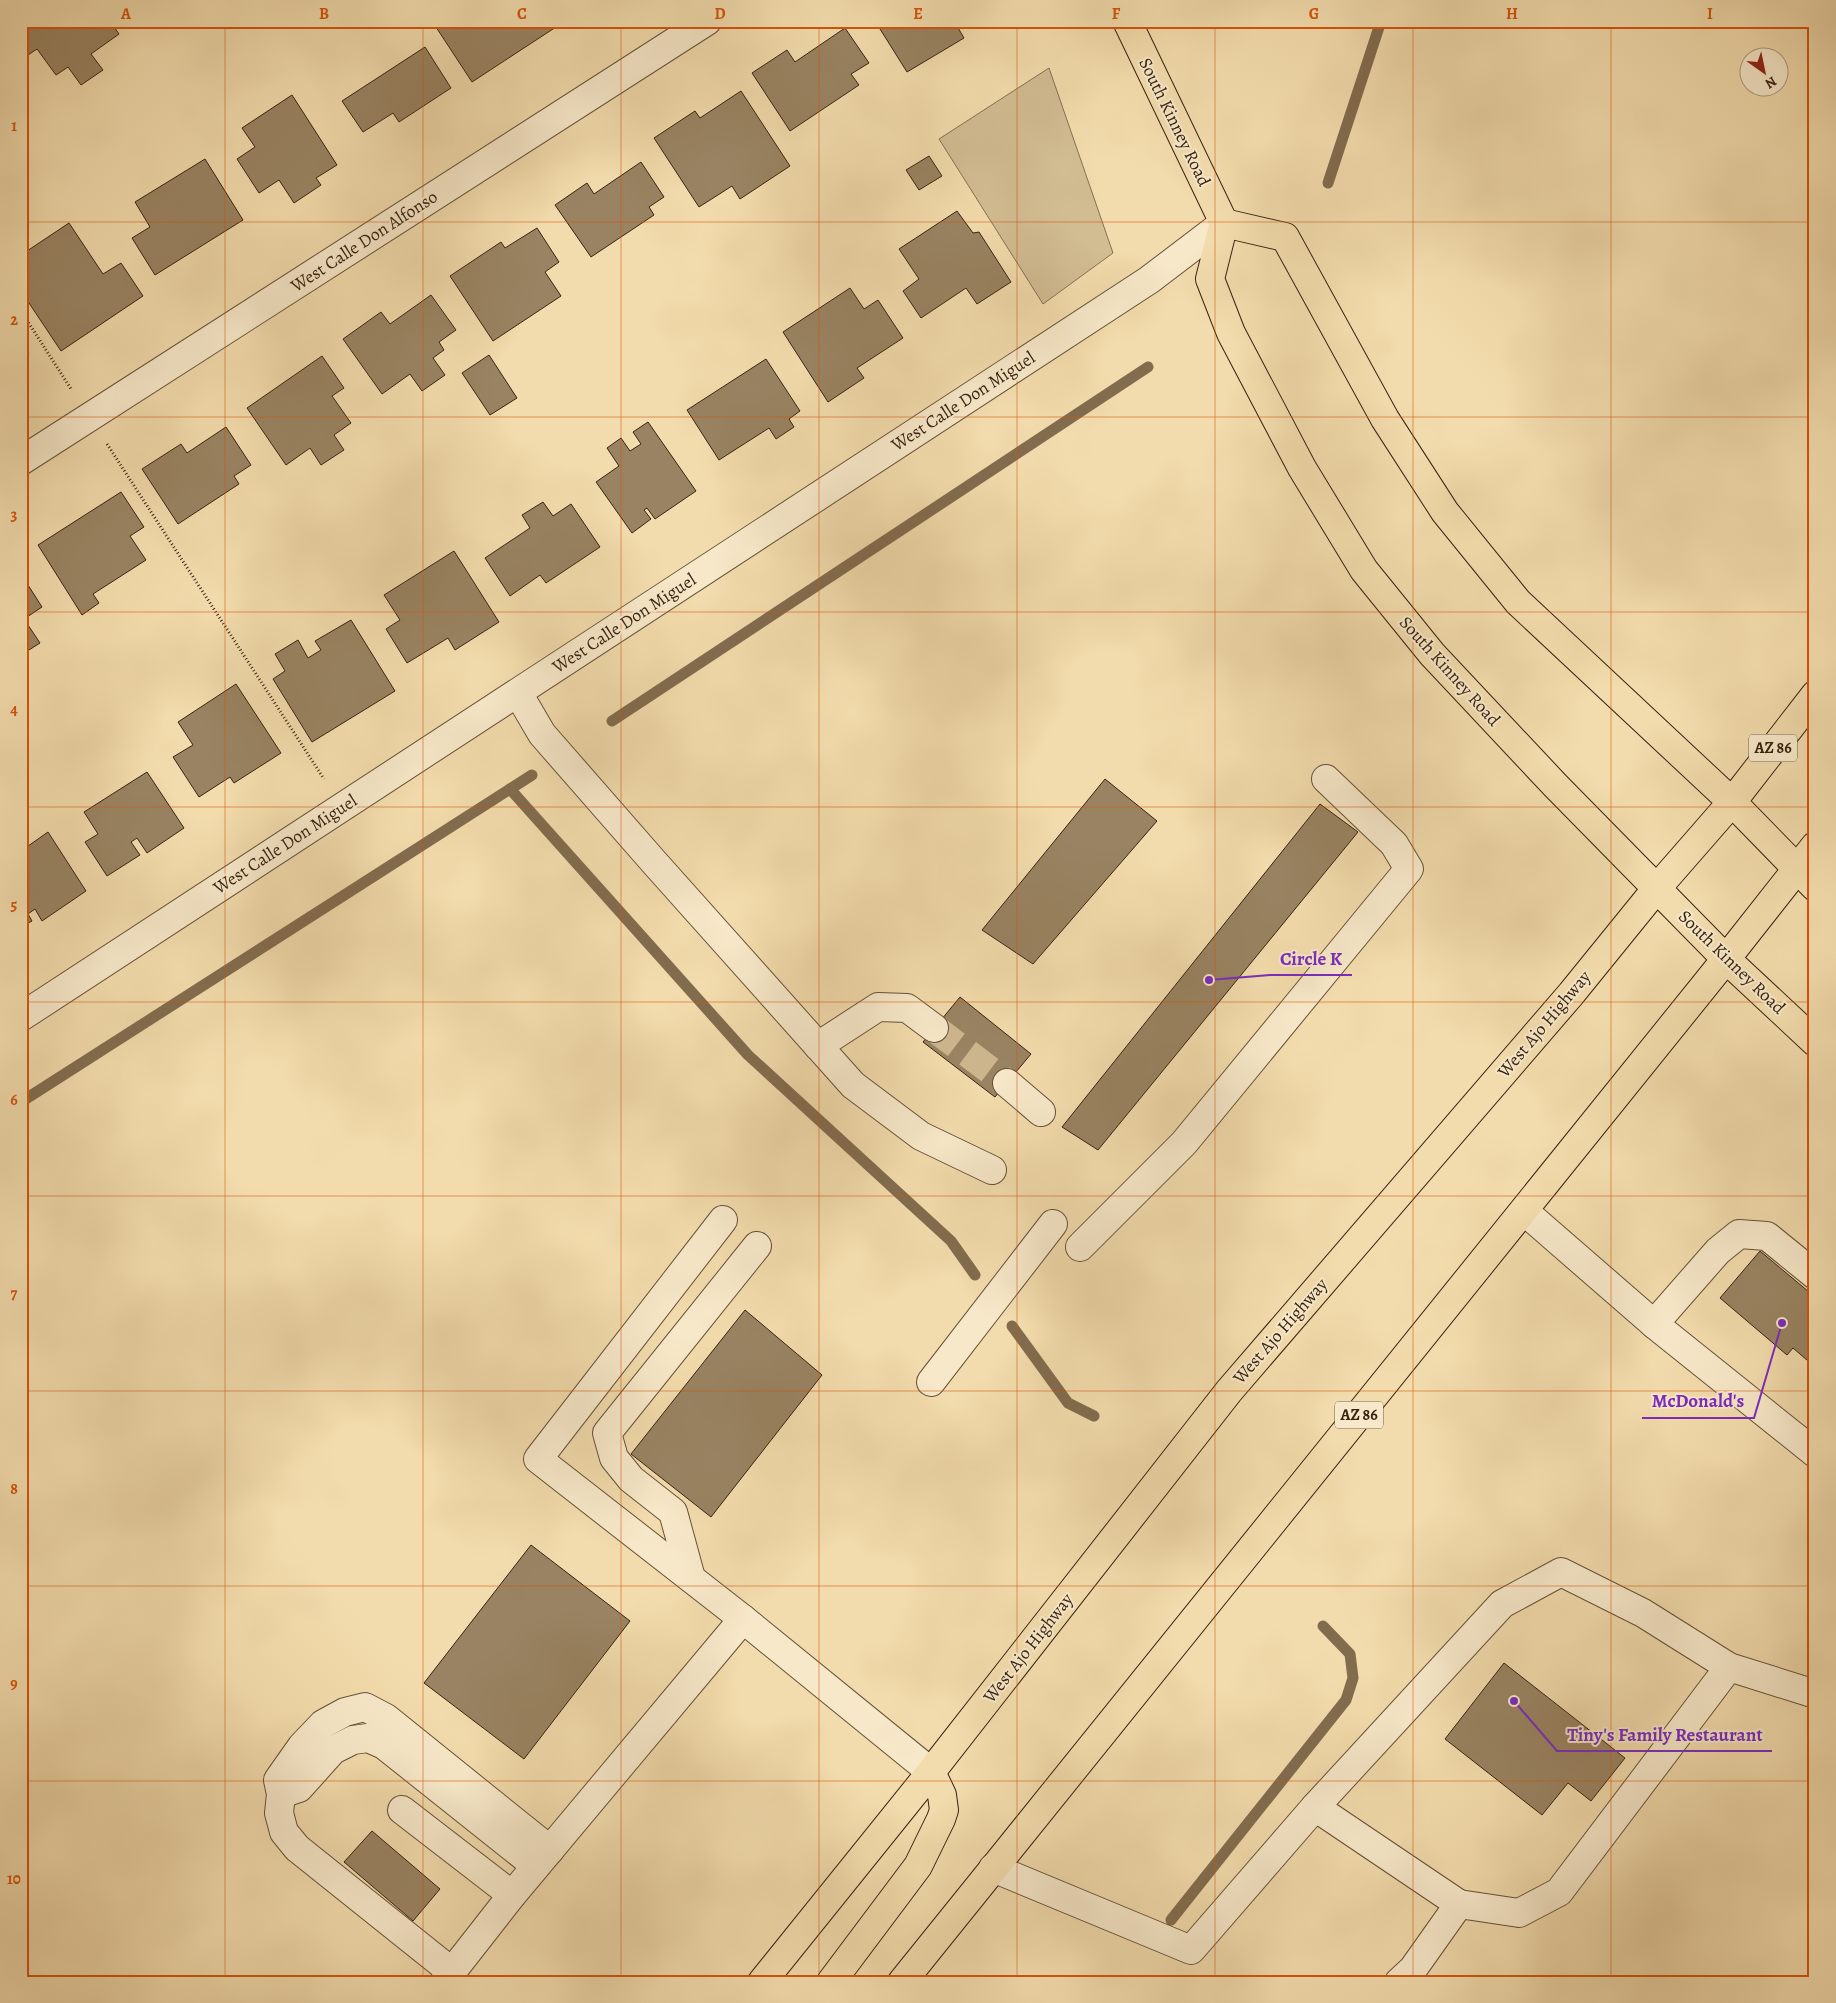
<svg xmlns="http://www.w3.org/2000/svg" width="1836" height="2003" font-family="Alegreya,serif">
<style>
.green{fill:#d2bc92;stroke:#857052}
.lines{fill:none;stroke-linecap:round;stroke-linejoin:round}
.stream{stroke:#826c4e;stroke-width:11}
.building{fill:#998362;stroke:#382311}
.minor-tunnel{stroke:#cdb68d;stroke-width:28;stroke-dasharray:28 14;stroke-linecap:butt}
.minor-casing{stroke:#665138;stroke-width:30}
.major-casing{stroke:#382311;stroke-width:30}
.path{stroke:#382311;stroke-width:3;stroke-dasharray:1 2.5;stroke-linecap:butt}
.minor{stroke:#f7e8c9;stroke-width:28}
.major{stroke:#f2dbac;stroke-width:28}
.grid{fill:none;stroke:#d6540c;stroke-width:1;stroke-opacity:0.55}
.labels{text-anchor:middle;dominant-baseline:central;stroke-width:4;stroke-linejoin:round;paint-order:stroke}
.shield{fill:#f7e8c9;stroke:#715e48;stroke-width:1}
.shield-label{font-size:16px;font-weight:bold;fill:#382311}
.street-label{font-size:18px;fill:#382311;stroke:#f7e8c9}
.leader{fill:none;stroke:#7b2cbf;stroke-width:2}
.callout-dot{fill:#7b2cbf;stroke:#f7e8c9;stroke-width:2}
.callout-label{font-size:19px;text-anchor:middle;font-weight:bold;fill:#7b2cbf;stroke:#f7e8c9;stroke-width:4;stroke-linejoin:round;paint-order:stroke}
.neatline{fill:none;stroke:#d6540c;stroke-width:2}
.grid-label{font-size:16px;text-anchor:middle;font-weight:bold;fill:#d6540c}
</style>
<rect width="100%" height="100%" fill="#f2dbac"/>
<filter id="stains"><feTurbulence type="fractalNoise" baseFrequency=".004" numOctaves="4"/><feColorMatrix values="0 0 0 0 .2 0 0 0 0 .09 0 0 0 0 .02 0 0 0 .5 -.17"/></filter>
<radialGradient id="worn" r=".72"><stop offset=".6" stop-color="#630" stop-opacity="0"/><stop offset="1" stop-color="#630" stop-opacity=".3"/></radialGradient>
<!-- green -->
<path class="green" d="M1049,68L1113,253L1043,304L939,139Z"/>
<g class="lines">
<!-- stream -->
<g class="stream">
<path d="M1328,183L1381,21"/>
<path d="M612,721L1148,367"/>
<path d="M510,789L748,1055L951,1241L975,1275"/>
<path d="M21,1102L532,775"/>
<path d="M1012,1326L1068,1403L1094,1416"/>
<path d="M1171,1920L1346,1700L1353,1678L1350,1654L1323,1626"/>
</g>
</g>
<!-- building -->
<g class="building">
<path d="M21,21H110L119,34L91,54L103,70L81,85L68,67L56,75L37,49L25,57L21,52Z"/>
<path d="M241,21H252L244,26Z"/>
<path d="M432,21H552L556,27L472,82Z"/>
<path d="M875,21H954L964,38L907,72Z"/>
<path d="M845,28L869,63L851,74L859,85L790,131L752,73L787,50L795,62Z"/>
<path d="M425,47L451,88L399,122L393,113L363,132L342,101Z"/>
<path d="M741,91L790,166L740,199L732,186L699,207L654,138L695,111L700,118Z"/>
<path d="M292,95L337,165L316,178L321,185L294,203L279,180L259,193L237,159L255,147L242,128Z"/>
<path d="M929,156L942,176L919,190L906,170Z"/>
<path d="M205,159L243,220L155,275L132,238L150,227L135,202Z"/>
<path d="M641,162L664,197L649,207L654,215L591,257L555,205L587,183L594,194Z"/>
<path d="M957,211L973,233L979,232L1011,282L977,304L966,288L921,318L903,291L919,279L899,249Z"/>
<path d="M69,223L103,274L121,263L143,296L61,351L21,291V255Z"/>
<path d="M537,228L559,262L545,272L561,296L493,341L450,276L501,242L505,248Z"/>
<path d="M850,288L864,309L878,300L903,338L857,368L864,378L828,402L783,332Z"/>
<path d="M431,295L456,330L439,342L444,350L433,358L445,375L422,391L410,374L382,394L343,339L381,312L390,324Z"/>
<path d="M21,342L29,354L21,359Z"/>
<path d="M489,355L517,398L490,415L462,373Z"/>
<path d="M322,356L344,388L332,396L351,423L334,435L344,450L321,465L310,448L286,465L247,408Z"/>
<path d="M766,359L800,411L789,419L794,427L776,439L769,428L719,460L687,410Z"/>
<path d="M21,365L26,372L21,376Z"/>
<path d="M648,422L696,491L655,519L647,508L644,510L651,519L632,533L596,482L619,466L607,448L621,438L630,451L641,444L633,432Z"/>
<path d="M226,427L251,465L234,476L239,484L178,524L142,469L181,444L187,453Z"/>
<path d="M121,492L144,527L130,536L146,560L93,594L99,603L82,615L38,545Z"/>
<path d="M543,502L553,516L571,504L600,547L546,583L540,575L510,596L485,558L530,528L522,515Z"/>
<path d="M454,551L499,622L455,650L448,638L407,663L386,629L400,620L384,595Z"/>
<path d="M21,574L42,607L24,619L40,643L21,655Z"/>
<path d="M351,620L395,691L312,742L273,679L285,671L275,654L298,640L308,658L321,650L315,641Z"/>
<path d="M236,684L281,753L234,783L230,777L199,797L173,757L193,745L178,722Z"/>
<path d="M147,772L184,828L147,853L137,838L131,842L140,855L107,876L85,842L98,834L84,812Z"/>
<path d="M1105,779L1157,821L1033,964L982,930Z"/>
<path d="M1320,804L1358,832L1098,1150L1062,1127Z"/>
<path d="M48,832L86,891L42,921L35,909L28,914L32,921L21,927V851Z"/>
<path d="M960,997L1031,1054L995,1097L923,1042Z"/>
<path d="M1760,1251L1815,1297V1367L1793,1348L1787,1355L1720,1298Z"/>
<path d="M745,1310L822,1375L711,1517L631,1454Z"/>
<path d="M531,1545L630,1621L524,1759L424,1683Z"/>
<path d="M1504,1663L1625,1758L1591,1801L1568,1783L1542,1815L1445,1739Z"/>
<path d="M372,1831L440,1889L413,1921L344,1862Z"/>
</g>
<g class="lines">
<!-- minor-tunnel -->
<path class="minor-tunnel" d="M934,1028L1007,1083"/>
<!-- minor casing -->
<g class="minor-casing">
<g id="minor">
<path d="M21,461L707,21"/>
<path d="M518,693L542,734L653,861L853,1085L921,1136L992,1170"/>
<path d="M21,1017L1149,280L1224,223"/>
<path d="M818,1046L878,1007L907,1008L934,1028"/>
<path d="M1007,1083L1041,1112"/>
<path d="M1524,1211L1654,1324L1815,1453"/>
<path d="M723,1220L538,1459L743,1619L931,1772"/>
<path d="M1080,1247L1184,1143L1409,869L1394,844L1326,779"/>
<path d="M1654,1324L1718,1251L1739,1234L1767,1236L1815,1275"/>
<path d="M931,1382L1053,1224"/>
<path d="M691,1578L673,1512L631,1479L614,1458L607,1433L757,1246"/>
<path d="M281,1794L299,1788L333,1750L353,1740L368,1738L384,1745L536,1866"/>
<path d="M1315,1807L1459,1904L1413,1969L1399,1982"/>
<path d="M402,1810L512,1895"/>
<path d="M993,1868L1191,1950L1315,1807L1502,1604L1561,1572L1643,1613L1729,1667L1815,1694"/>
<path d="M1459,1904L1519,1913L1559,1892L1729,1667"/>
<path d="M452,1972L297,1848L284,1832L279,1813L281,1794L278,1780L302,1746L323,1724L345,1712L365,1707L386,1718L550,1850"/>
<path d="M444,1982L512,1895L743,1619"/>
</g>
</g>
<!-- major casing -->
<g class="major-casing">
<g id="major">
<path d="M1127,21L1224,223L1210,279L1231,333L1302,468L1364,570L1432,654L1555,785L1726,959L1815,1042"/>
<path d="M1224,223L1285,237L1385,419L1445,512L1518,602L1732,802L1815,887"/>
<path d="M762,1982L931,1772L1229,1391L1571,994L1657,888L1732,802L1815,695"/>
<path d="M831,1982L918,1866L941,1819L944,1810L942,1795L931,1772"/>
<path d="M902,1982L1726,959L1815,846"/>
</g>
</g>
<!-- path -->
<g class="path">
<path d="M21,311L71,389"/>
<path d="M107,444L324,779"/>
</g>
<!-- minor -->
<use href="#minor" class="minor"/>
<!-- major -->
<use href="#major" class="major"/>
</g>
<!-- grid -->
<path class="grid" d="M225,21V1982M423,21V1982M621,21V1982M819,21V1982M1017,21V1982M1215,21V1982M1413,21V1982M1611,21V1982M21,222H1815M21,417H1815M21,612H1815M21,807H1815M21,1002H1815M21,1196H1815M21,1391H1815M21,1586H1815M21,1781H1815"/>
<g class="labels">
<!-- shield labels -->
<g class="shield">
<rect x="1749" y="734.5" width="48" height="27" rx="4"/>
<rect x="1335" y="1401.5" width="48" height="27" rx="4"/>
</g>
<g class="shield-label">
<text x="1773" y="748">AZ 86</text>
<text x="1359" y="1415">AZ 86</text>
</g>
<!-- street labels -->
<g class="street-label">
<text transform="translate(1175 122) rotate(64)">South Kinney Road</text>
<text transform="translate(364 241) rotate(-33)">West Calle Don Alfonso</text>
<text transform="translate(963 401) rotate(-33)">West Calle Don Miguel</text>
<text transform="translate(624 623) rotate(-33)">West Calle Don Miguel</text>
<text transform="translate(1450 671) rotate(48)">South Kinney Road</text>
<text transform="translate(285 844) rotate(-33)">West Calle Don Miguel</text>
<text transform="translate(1732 962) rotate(44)">South Kinney Road</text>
<text transform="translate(1544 1024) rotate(-50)">West Ajo Highway</text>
<text transform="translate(1280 1331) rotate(-49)">West Ajo Highway</text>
<text transform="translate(1028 1648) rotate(-52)">West Ajo Highway</text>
</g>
</g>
<!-- callouts -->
<path class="leader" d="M1209 980L1270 975H1352M1782 1323L1754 1418H1642M1514 1701L1557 1751H1772"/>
<g class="callout-dot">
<circle cx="1209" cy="980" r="5"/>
<circle cx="1782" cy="1323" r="5"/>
<circle cx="1514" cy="1701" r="5"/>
</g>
<g class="callout-label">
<text x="1311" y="965">Circle K</text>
<text x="1698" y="1407">McDonald's</text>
<text x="1665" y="1741">Tiny's Family Restaurant</text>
</g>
<!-- margin -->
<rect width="1836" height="2003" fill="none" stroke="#f2dbac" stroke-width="55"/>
<!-- north arrow -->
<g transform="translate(1764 72) rotate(147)"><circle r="24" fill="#f7e8c9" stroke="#ab997f"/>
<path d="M0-4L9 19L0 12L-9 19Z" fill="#8f2418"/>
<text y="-8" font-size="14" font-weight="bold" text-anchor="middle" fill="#382311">N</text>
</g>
<rect x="28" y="28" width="1780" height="1948" class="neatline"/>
<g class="grid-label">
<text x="126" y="19">A</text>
<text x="324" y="19">B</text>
<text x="522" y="19">C</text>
<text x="720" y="19">D</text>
<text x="918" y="19">E</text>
<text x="1116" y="19">F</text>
<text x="1314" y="19">G</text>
<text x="1512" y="19">H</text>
<text x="1710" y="19">I</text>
<text x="14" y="131">1</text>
<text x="14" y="325">2</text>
<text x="14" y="520">3</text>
<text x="14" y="715">4</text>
<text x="14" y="910">5</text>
<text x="14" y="1105">6</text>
<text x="14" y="1299">7</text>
<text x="14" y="1494">8</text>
<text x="14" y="1689">9</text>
<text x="14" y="1884">10</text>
</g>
<rect width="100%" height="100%" filter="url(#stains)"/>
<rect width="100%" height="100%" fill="url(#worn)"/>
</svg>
